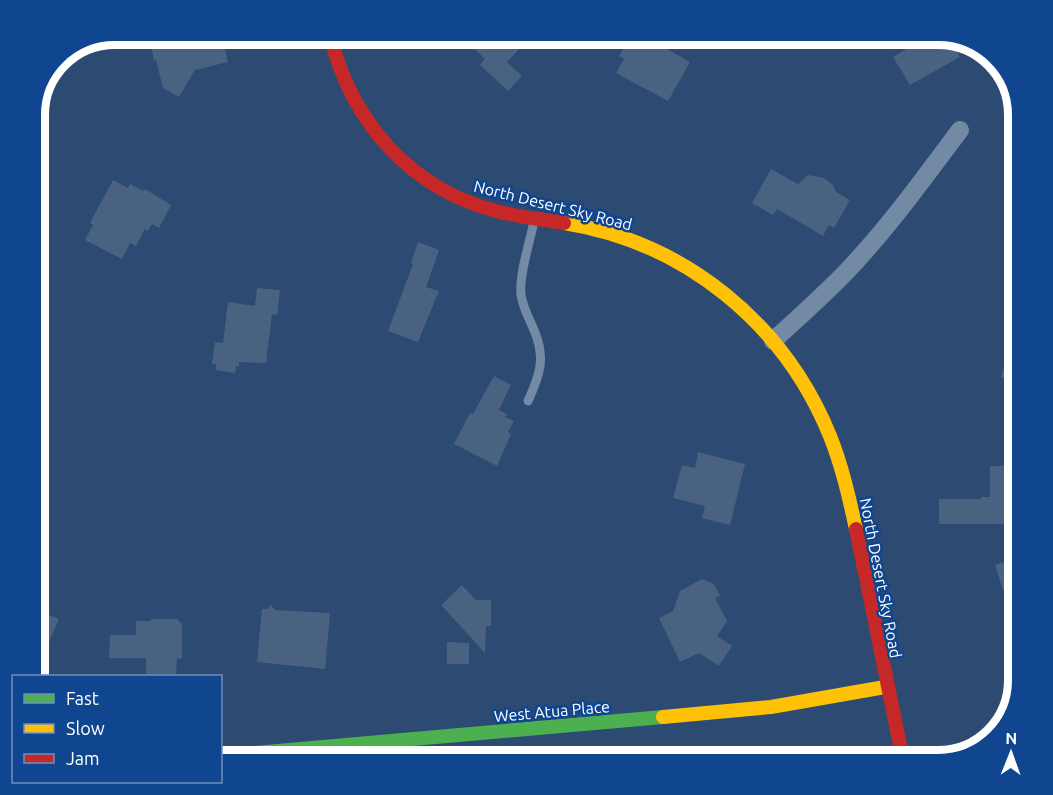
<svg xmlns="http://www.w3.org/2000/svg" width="1053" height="795" font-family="Ubuntu,sans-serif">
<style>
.building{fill:#496282}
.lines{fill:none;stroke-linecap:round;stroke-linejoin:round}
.lane{stroke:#738aa5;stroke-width:9}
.street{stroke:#738aa5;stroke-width:18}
.fast{stroke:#4caf50;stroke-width:14}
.slow{stroke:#ffc107;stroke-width:14}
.jam{stroke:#c62828;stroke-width:14}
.labels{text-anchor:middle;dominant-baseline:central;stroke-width:5;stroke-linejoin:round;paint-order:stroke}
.street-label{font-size:16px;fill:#fff;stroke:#0f468f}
.rim{fill:none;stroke:#fff;stroke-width:8}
</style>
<rect width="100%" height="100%" fill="#2c4a72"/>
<!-- building -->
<g class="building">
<path d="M149,34H259L260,40L225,49L228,62L195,70L179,97L163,88L156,60L154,61Z"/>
<path d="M478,34H517L526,42L507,62L522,76L508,91L480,65L485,59L469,44Z"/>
<path d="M933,34L949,38L960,57L910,85L893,57Z"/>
<path d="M642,35L690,62L668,101L616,73L624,59L619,56L629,39L637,43Z"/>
<path d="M771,169L798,184L808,175L824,178L833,185L836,192L850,200L834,228L829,225L823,236L777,209L773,215L752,203Z"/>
<path d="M113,180L128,188L130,184L144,191L145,189L171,205L159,228L152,224L148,231L145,229L136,246L130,243L122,259L85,240L93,225L90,223Z"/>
<path d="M418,242L439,250L426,287L439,291L418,342L388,331L413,264L411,263Z"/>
<path d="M257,288L280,290L277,315L272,314L266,363L239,362V366H236L235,373L216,370V364H212L215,342L223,343L228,302L255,306Z"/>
<path d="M1015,333L1018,334V382L1001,377Z"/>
<path d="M494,376L511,385L499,410L507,414L505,417L514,421L508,432L511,434L497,466L454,444L470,413L473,414Z"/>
<path d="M698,452L745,464L730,525L702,518L705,506L673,498L682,465L695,468Z"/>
<path d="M990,466H1016V524H939V499H981V497H990Z"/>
<path d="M1018,558V585L1003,590L995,565Z"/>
<path d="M702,579L714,584L720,596L715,598L727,621L717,636L732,646L719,666L699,653L680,662L659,618L673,611L680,591Z"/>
<path d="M462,585L476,600H491V626H486L485,653L441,605Z"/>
<path d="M271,605L275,610L330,613L325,669L257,662L262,609H267Z"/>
<path d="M35,609L59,619L35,674Z"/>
<path d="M151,619H177L182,624V659L177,658L176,674H146V658H109L110,635H136V621H151Z"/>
<path d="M447,642L469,643V664H447Z"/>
</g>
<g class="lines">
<!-- lane -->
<path class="lane" d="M528,401C540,375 546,358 534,330C529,318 523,308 521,295C519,274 530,242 534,221"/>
<!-- street -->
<path class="street" d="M773,341C798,318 824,295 847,271C889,227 924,178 960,130"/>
<!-- fast -->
<path class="fast" d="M220,756L663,717"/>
<!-- slow -->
<g class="slow">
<path d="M564,223C685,242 784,323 830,436C842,466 849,497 856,529"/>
<path d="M663,717L771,707L885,687"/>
</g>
<!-- jam -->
<g class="jam">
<path d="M330,35C351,121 409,188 496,211C518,217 541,219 564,223"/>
<path d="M856,529L903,760"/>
</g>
</g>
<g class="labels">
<!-- street labels -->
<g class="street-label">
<text transform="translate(553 205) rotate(14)">North Desert Sky Road</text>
<text transform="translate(881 578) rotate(79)">North Desert Sky Road</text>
<text transform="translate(552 711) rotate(-5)">West Atua Place</text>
</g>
</g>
<!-- crop -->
<path d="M0 0H1053V795H0ZM115 45H938A70 70 0 0 1 1008 115V680A70 70 0 0 1 938 750H115A70 70 0 0 1 45 680V115A70 70 0 0 1 115 45Z" fill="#0f468f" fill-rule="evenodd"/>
<path class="rim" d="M115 45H938A70 70 0 0 1 1008 115V680A70 70 0 0 1 938 750H115A70 70 0 0 1 45 680V115A70 70 0 0 1 115 45Z"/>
<!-- legend -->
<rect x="12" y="675" width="210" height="108" fill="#0f468f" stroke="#6f90bc" stroke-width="1.5"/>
<rect x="24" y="694" width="30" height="9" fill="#4caf50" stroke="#6f90bc" stroke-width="1.5"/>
<text x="66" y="705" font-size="18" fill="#ffffff">Fast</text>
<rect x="24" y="724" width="30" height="9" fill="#ffc107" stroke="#6f90bc" stroke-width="1.5"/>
<text x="66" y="735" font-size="18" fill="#ffffff">Slow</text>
<rect x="24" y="754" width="30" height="9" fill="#c62828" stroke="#6f90bc" stroke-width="1.5"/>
<text x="66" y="765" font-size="18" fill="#ffffff">Jam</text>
<!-- north arrow -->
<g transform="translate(1011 753) rotate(1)" stroke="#0f468f" stroke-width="4.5" paint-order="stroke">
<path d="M0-4.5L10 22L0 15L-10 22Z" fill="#ffffff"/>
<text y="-9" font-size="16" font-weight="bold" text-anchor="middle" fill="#ffffff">N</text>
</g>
</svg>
